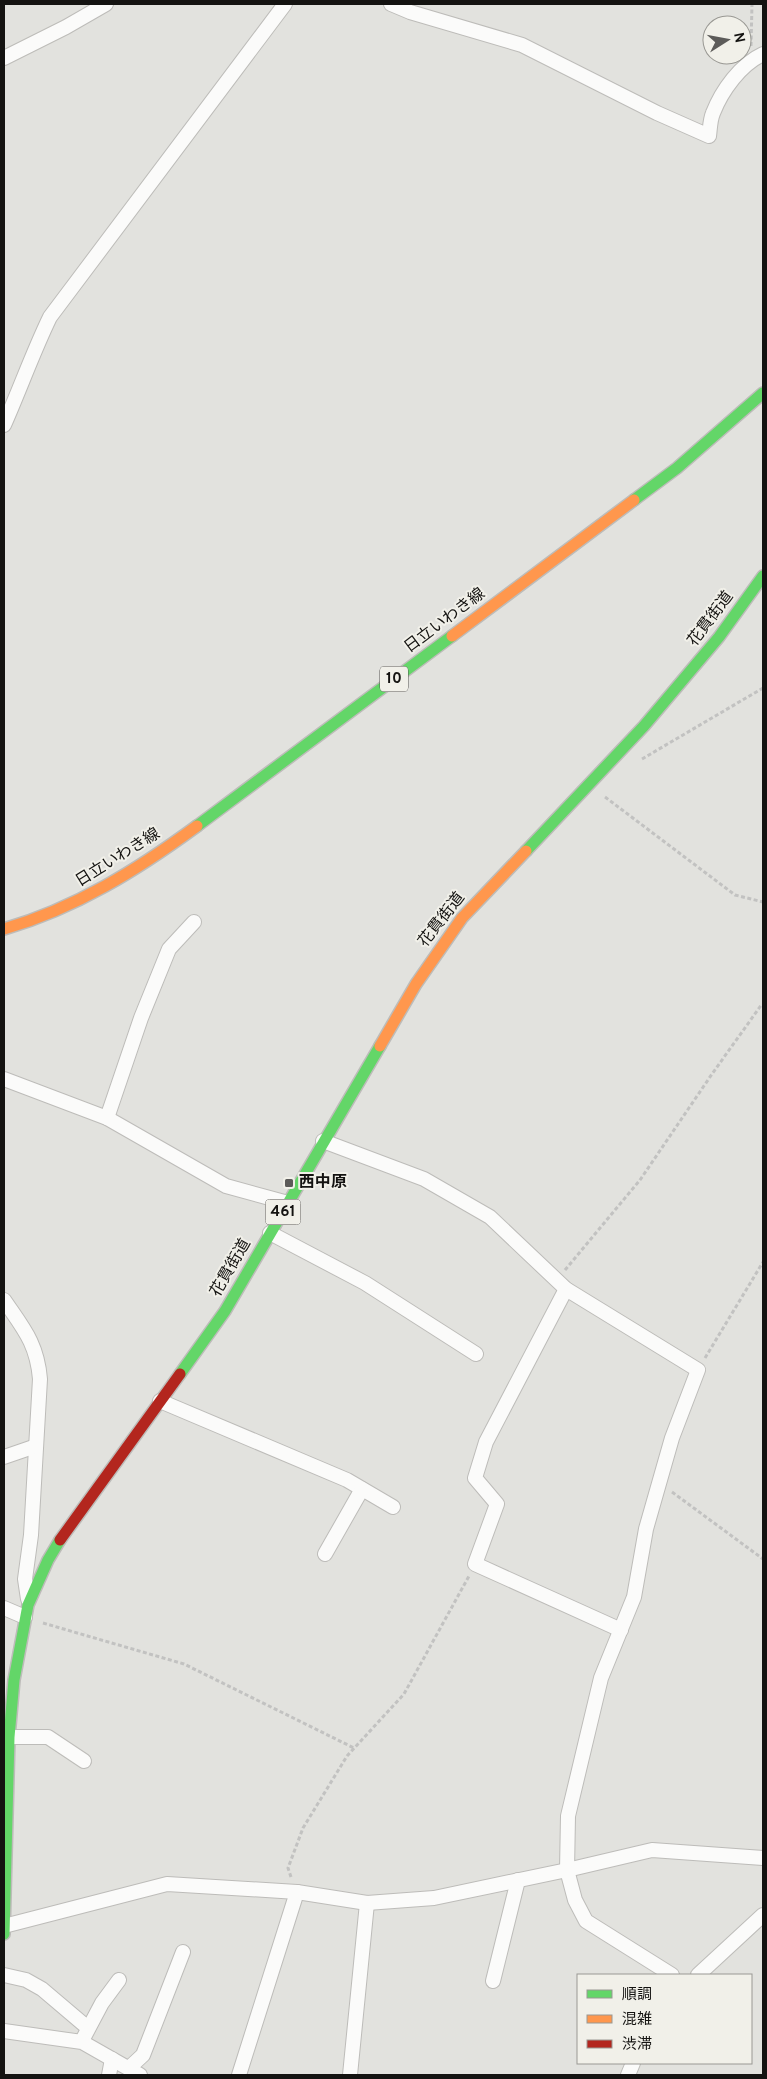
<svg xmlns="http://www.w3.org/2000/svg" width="767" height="2079" font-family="Overpass,'Noto Sans JP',sans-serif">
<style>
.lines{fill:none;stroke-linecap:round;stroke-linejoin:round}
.street-casing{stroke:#bdbcb9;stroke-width:16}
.fast-casing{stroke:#bdbcb9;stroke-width:14}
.slow-casing{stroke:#bdbcb9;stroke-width:14}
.jam-casing{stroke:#bdbcb9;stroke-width:14}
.path{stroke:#c2c2c1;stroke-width:3;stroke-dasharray:4 2.5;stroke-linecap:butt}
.street{stroke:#fbfbfa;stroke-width:14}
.fast{stroke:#63d668;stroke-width:11}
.slow{stroke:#ff974d;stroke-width:11}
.jam{stroke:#b3261e;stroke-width:11}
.poi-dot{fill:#5c5b59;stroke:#f1f0e9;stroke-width:2}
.labels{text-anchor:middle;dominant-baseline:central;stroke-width:4;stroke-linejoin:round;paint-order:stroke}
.shield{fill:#f1f0e9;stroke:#565552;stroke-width:1}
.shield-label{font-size:15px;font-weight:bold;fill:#141311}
.street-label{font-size:16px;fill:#141311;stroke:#f1f0e9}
.poi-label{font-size:16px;font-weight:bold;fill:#141311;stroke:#f1f0e9;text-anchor:start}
</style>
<rect width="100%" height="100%" fill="#e2e2de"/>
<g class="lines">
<!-- street casing -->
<g class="street-casing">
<g id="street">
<path d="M391,4L410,12L522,45L657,113L709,136C710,129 710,120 713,113C722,90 741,64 763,54"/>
<path d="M4,58L66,27L106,4"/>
<path d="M4,425C20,389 33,352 50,317L285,4"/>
<path d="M4,1079L107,1118L226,1186L288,1203"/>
<path d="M107,1118L141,1018L169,949L194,922"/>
<path d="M323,1141L424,1179L490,1217L566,1289L698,1370L672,1438L646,1529L634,1597L601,1678L568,1816L567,1870L575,1900L586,1921L672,1975"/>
<path d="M270,1233L365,1283L476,1354"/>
<path d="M566,1289L486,1442L475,1478L497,1504L475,1564L621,1630"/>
<path d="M4,1300C23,1328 37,1343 40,1379L31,1535L25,1579L28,1599"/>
<path d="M160,1401L347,1480L393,1507"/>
<path d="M4,1457L36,1446"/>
<path d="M325,1554L362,1489"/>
<path d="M4,1608L25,1617"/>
<path d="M9,1737H48L84,1761"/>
<path d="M4,1926L167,1884L297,1892L367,1903L434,1898L567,1870L652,1850L763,1858"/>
<path d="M4,1975L26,1980L42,1989L88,2028"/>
<path d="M698,1975L763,1915"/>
<path d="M493,1981L518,1880"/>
<path d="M4,2031L82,2042L140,2075"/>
<path d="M84,2037L102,2003L119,1980"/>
<path d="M129,2068L143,2055L183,1952"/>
<path d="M109,2075L112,2059"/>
<path d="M239,2075L297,1892"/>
<path d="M350,2075L367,1903"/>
<path d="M628,2075L633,2063"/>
</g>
</g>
<!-- fast casing -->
<g class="fast-casing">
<g id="fast">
<path d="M634,500L677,468L763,393"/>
<path d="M197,826L452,636"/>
<path d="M526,851L644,726L719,637L763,576"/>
<path d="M180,1374L225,1311L380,1046"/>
<path d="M4,1934L9,1737L14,1680L28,1605L48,1560L60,1540"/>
</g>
</g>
<!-- slow casing -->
<g class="slow-casing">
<g id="slow">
<path d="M452,636L634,500"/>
<path d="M4,929C76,908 137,870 197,826"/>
<path d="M380,1046L416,984L462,918L526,851"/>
</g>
</g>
<!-- jam casing -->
<g class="jam-casing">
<path id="jam" d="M60,1540L180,1374"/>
</g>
<!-- path -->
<g class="path">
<path d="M751,46L752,4"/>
<path d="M642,759L763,688"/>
<path d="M605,797L735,895L763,902"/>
<path d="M565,1270L640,1180L712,1074L762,1004"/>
<path d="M705,1358L763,1262"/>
<path d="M672,1492L763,1559"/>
<path d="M43,1623L184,1664L354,1748"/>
<path d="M291,1877L288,1868L303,1828L347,1756L404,1694L469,1576"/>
</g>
<!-- street -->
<use href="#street" class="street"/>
<!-- fast -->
<use href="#fast" class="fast"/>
<!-- slow -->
<use href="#slow" class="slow"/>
<!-- jam -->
<use href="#jam" class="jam"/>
</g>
<!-- markers -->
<rect class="poi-dot" x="284" y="1178" width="10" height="10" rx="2.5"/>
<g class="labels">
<!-- shield labels -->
<g class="shield">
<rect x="380" y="666.5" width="28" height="25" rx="4"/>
<rect x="265.5" y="1199.5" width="35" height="25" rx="4"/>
</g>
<g class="shield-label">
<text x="394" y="679">10</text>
<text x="283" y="1212">461</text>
</g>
<!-- street labels -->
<g class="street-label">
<text transform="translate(711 619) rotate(-53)">花貫街道</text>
<text transform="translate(445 621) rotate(-37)">日立いわき線</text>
<text transform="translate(118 858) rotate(-32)">日立いわき線</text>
<text transform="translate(442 920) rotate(-52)">花貫街道</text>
<text transform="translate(231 1268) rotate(-60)">花貫街道</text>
</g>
<!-- poi labels -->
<g class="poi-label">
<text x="299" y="1183">西中原</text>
</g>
</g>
<!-- border -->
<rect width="767" height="2079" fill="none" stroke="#141311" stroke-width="10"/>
<!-- legend -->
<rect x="577" y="1974" width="175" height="90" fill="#f1f0e9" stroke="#999893"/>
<rect x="587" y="1990" width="25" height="8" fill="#63d668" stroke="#999893"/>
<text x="622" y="1999" font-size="15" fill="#141311">順調</text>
<rect x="587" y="2015" width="25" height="8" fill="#ff974d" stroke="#999893"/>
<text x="622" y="2024" font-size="15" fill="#141311">混雑</text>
<rect x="587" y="2040" width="25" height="8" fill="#b3261e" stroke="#999893"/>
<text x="622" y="2049" font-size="15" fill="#141311">渋滞</text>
<!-- north arrow -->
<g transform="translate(727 40) rotate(79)"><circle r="24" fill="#f1f0e9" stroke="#999893"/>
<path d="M0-4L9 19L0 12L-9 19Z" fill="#5c5b59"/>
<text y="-8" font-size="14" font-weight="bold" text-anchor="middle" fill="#141311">N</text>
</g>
</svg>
